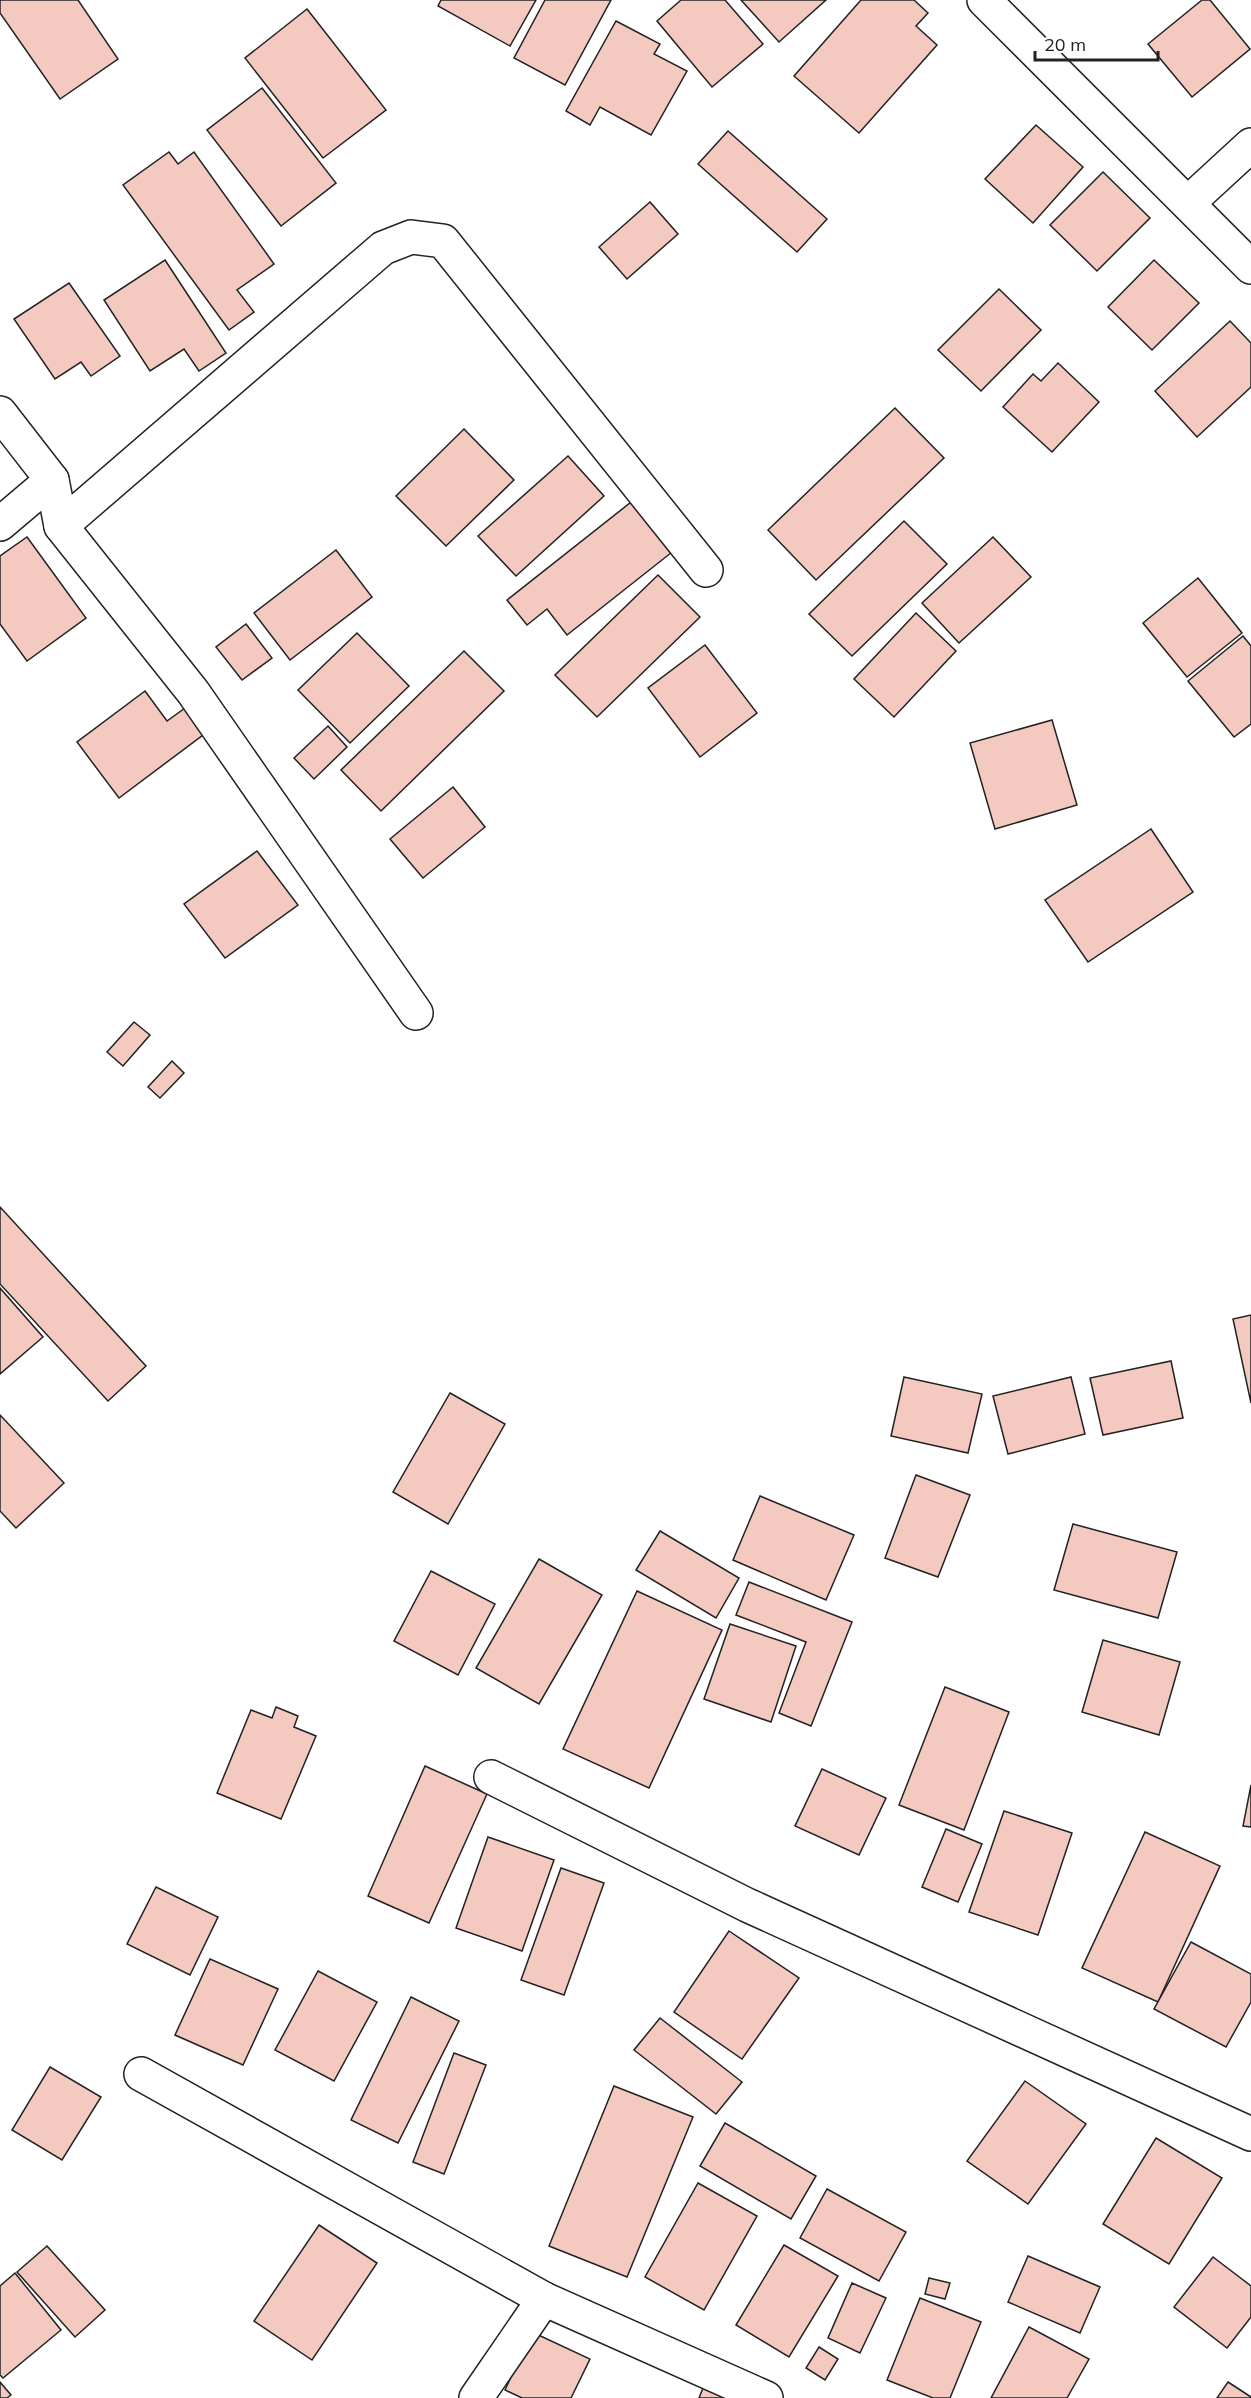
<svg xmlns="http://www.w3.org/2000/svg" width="1251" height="2398" font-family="Mulish,sans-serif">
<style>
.building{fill:#f3c9c0;stroke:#222;stroke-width:1.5}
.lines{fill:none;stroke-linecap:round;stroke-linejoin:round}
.street-casing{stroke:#222;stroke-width:36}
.street{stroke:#fff;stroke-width:33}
</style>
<rect width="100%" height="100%" fill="#fff"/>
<!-- building -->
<g class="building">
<path d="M0,0H78L118,59L60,99L0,13Z"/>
<path d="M441,0H536L510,46L438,6Z"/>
<path d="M545,0H611L565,85L514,58Z"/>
<path d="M681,0H725L763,44L712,87L657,21Z"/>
<path d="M741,0H826L779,42Z"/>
<path d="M861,0H914L928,13L916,26L937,45L859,133L794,76Z"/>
<path d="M1202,0H1210L1250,49L1192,97L1148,44Z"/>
<path d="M307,9L386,110L323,158L245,58Z"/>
<path d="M616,21L660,44L654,54L687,71L651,135L600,107L590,125L566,111Z"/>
<path d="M262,88L336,183L281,226L207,130Z"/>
<path d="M1036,125L1083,167L1033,223L985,179Z"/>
<path d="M728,131L827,219L797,252L698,164Z"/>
<path d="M169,152L178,164L194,152L274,264L237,290L254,312L229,330L123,185Z"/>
<path d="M1103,172L1150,218L1097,271L1050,225Z"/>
<path d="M650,202L678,234L627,279L599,247Z"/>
<path d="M165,260L226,353L199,371L184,349L150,371L104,300Z"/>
<path d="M1154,260L1199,303L1152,350L1108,307Z"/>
<path d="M69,283L120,356L91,376L81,362L55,379L14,319Z"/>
<path d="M999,289L1041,330L981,391L938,350Z"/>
<path d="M1230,321L1251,343V387L1197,437L1155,391Z"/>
<path d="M1058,363L1099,402L1052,452L1003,407L1033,374L1041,381Z"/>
<path d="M895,408L944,458L816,580L768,530Z"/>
<path d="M464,429L514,480L446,546L396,496Z"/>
<path d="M568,456L604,496L516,576L478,536Z"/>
<path d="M640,495L681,545L567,635L547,609L527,625L507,600Z"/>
<path d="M904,521L947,564L852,656L809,614Z"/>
<path d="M27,537L86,618L27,661L0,624V556Z"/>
<path d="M993,537L1031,577L959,643L922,603Z"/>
<path d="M336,550L372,597L290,660L254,613Z"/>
<path d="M658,575L700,617L597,717L555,675Z"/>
<path d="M1198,578L1242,633L1187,677L1143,623Z"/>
<path d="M916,613L956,651L894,717L854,679Z"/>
<path d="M246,624L272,658L242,680L216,647Z"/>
<path d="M357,633L409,686L350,743L298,690Z"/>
<path d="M1243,636L1251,646V724L1234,737L1188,681Z"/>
<path d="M705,645L757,713L700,757L648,688Z"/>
<path d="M464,651L504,691L381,811L341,770Z"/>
<path d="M145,691L167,721L192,703L211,729L119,798L77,742Z"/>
<path d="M1052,720L1077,805L995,829L970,743Z"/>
<path d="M328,726L347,747L314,779L294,758Z"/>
<path d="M453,787L485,827L423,878L390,839Z"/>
<path d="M1151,829L1193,892L1088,962L1045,900Z"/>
<path d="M257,851L298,905L225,958L184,904Z"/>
<path d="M134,1022L150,1035L123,1066L107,1052Z"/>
<path d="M172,1061L184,1073L160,1098L148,1087Z"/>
<path d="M0,1207L146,1366L108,1401L0,1284Z"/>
<path d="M0,1288L43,1337L0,1374Z"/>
<path d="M1251,1315V1403L1233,1319Z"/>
<path d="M1171,1361L1183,1418L1103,1435L1090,1378Z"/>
<path d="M904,1377L982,1394L968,1453L891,1436Z"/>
<path d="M1071,1377L1085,1434L1008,1454L993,1396Z"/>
<path d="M450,1393L505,1424L448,1524L393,1492Z"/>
<path d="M0,1415L64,1483L16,1528L0,1511Z"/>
<path d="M916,1475L970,1495L938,1577L885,1558Z"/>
<path d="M760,1496L854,1535L826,1600L733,1560Z"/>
<path d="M1073,1524L1177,1552L1158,1618L1054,1590Z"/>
<path d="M660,1531L739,1578L716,1618L636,1570Z"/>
<path d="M539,1559L602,1595L539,1704L476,1668Z"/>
<path d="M431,1571L495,1604L458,1675L394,1641Z"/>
<path d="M749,1582L852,1622L811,1726L779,1713L806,1642L736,1615Z"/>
<path d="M637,1591L722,1630L649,1788L563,1749Z"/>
<path d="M730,1624L796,1646L771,1722L704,1699Z"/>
<path d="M1103,1640L1180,1662L1159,1735L1082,1712Z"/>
<path d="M945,1687L1009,1712L964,1830L899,1805Z"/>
<path d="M276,1707L298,1716L294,1727L316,1736L281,1819L217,1793L251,1710L272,1718Z"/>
<path d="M425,1766L487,1794L429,1923L368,1896Z"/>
<path d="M822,1769L886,1798L859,1855L795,1826Z"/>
<path d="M1251,1785V1827L1243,1826Z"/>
<path d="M1004,1811L1072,1833L1038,1935L969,1912Z"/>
<path d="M946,1829L982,1844L958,1902L922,1887Z"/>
<path d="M1145,1832L1220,1866L1158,2002L1082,1968Z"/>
<path d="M488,1837L554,1860L522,1951L456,1928Z"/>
<path d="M561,1868L604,1883L564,1995L521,1980Z"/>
<path d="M156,1887L218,1917L190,1975L127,1944Z"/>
<path d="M729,1931L799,1978L742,2059L674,2012Z"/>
<path d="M1191,1942L1251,1974V2002L1226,2047L1154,2009Z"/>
<path d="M210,1959L278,1989L243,2065L175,2035Z"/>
<path d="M318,1971L377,2002L334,2081L275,2050Z"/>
<path d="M411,1997L459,2021L398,2143L351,2120Z"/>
<path d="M660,2018L742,2082L716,2114L634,2050Z"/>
<path d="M454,2053L486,2065L444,2174L413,2162Z"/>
<path d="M50,2067L101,2097L62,2160L12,2130Z"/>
<path d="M1025,2081L1086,2124L1028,2204L967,2161Z"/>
<path d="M614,2086L693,2117L627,2277L549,2246Z"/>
<path d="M725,2123L816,2176L791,2219L700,2166Z"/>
<path d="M1156,2138L1222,2178L1169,2264L1103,2224Z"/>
<path d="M698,2183L757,2216L704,2310L645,2277Z"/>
<path d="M827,2189L906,2232L879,2281L800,2238Z"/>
<path d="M319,2225L377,2263L312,2360L254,2321Z"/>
<path d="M784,2245L838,2276L789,2357L736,2325Z"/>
<path d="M47,2246L105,2310L75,2337L17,2272Z"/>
<path d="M1028,2256L1100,2287L1080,2333L1008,2302Z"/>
<path d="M1213,2257L1251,2286V2317L1227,2348L1174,2307Z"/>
<path d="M15,2273L61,2330L3,2378L0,2375V2286Z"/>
<path d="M929,2278L950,2283L945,2299L925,2294Z"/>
<path d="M852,2283L886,2298L860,2353L828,2338Z"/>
<path d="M920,2298L981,2322L950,2398H933L887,2380Z"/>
<path d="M1029,2327L1089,2359L1067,2398H991Z"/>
<path d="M532,2332L590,2359L571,2398H522L505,2390Z"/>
<path d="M819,2347L838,2359L825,2380L806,2368Z"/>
<path d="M0,2382L11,2395L7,2398H0Z"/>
<path d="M1228,2382L1251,2397V2398H1217Z"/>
<path d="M705,2383L736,2398H699Z"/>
</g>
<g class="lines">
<!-- street casing -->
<g class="street-casing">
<g id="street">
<path d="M984,0L1251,267"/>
<path d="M1188,203L1251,145"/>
<path d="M0,413L52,480L61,526L193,692L416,1013"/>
<path d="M0,524L52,480"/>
<path d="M61,526L383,248L411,237L443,241L706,570"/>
<path d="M491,1777L747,1905L1251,2134"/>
<path d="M141,2074L544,2299L766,2398"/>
<path d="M476,2398L544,2299"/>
</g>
</g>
<!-- street -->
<use href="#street" class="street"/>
</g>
<!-- scale -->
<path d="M1035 51v9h123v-9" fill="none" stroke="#222222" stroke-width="3"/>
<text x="1044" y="51" font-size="18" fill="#222222" stroke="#ffffff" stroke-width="4.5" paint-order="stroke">20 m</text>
</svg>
